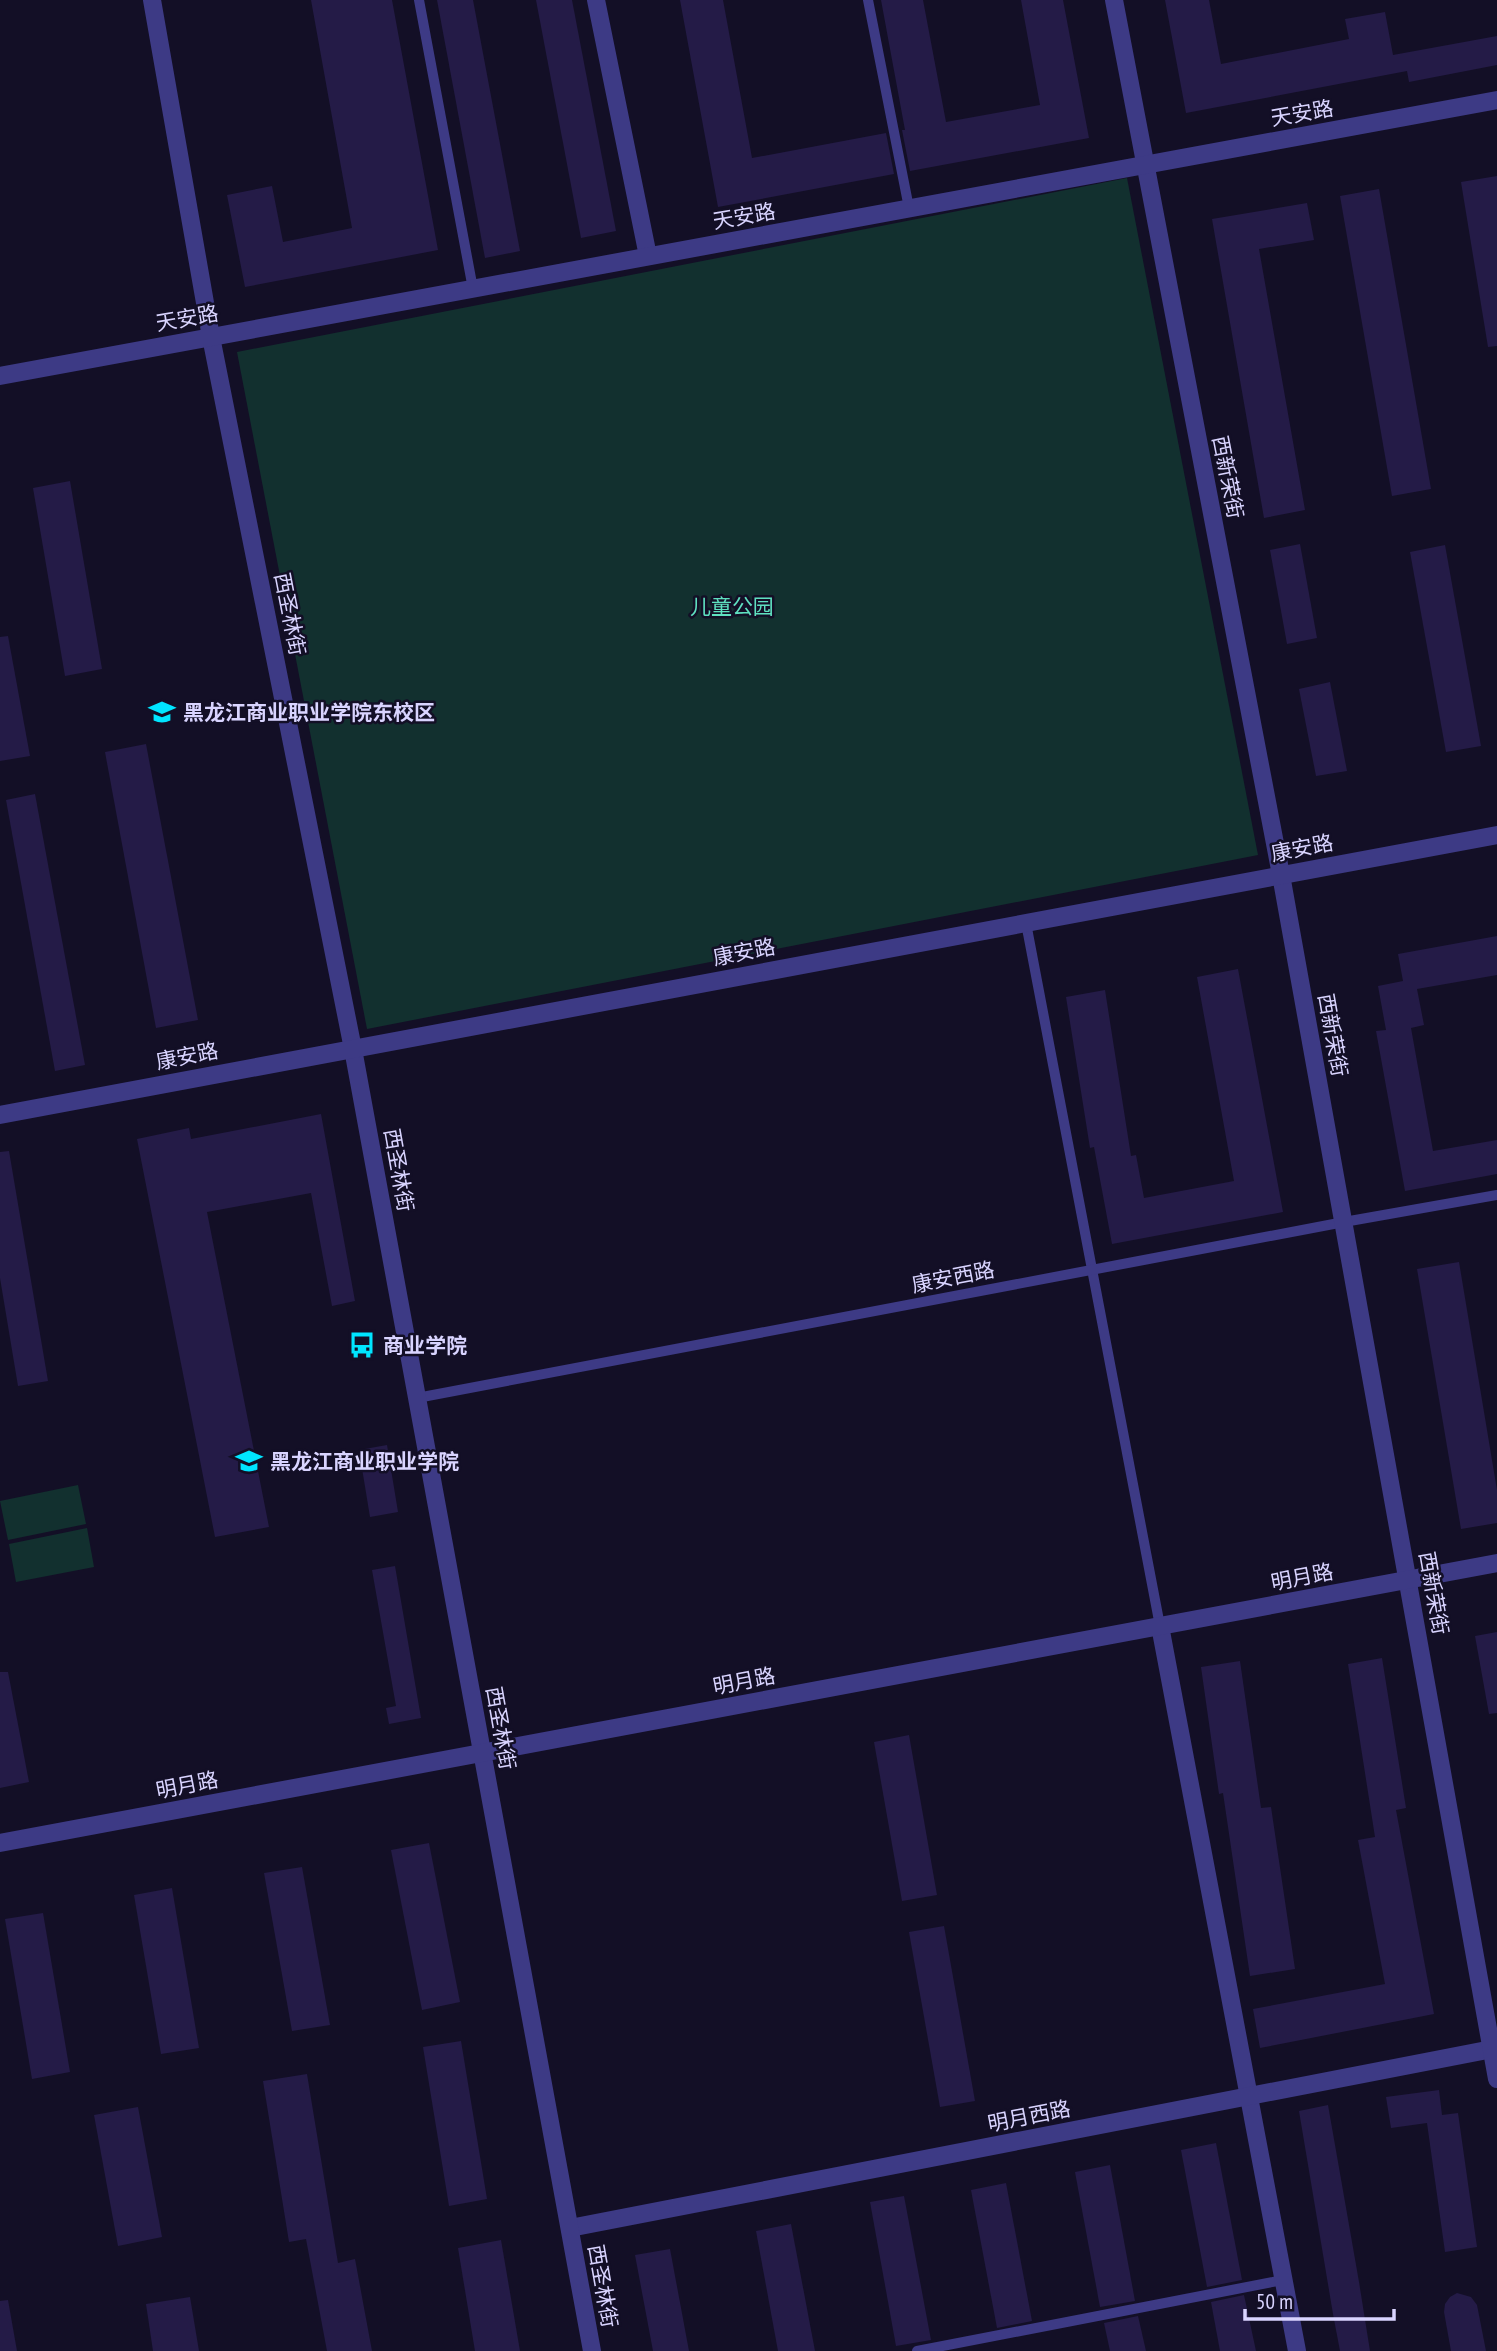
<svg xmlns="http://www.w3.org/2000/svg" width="1497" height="2351" font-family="'PT Sans Narrow','Noto Sans SC',sans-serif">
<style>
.green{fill:#12302f}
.building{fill:#241b47}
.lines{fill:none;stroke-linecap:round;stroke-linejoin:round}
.service{stroke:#3d3a85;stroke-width:10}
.minor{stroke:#3d3a85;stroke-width:18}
.tertiary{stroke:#3d3a85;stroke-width:18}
.labels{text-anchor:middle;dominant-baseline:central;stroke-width:5;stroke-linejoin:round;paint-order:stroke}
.street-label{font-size:21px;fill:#d9d4ff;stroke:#130f26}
.park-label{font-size:21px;fill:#5fe0c0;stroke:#130f26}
.poi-label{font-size:21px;font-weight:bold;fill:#d9d4ff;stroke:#130f26;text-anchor:start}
</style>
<rect width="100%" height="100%" fill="#130f26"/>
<!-- green -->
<g class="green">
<path d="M1127,178L1258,855L367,1029L237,352Z"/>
<path d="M78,1485L86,1524L8,1540L0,1501Z"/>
<path d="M87,1528L94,1567L16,1582L9,1544Z"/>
</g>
<!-- building -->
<g class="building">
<path d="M311,0H392L438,250L245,287L227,195L272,186L283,242L352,228Z"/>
<path d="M437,0H473L520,251L485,258Z"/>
<path d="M536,0H572L616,231L581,238Z"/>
<path d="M680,0H723L752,158L886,133L894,174L718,207Z"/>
<path d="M881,0H923L946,122L1040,105L1021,0H1063L1089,138L910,171L902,130H905Z"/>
<path d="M1165,0H1209L1221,64L1349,39L1345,19L1385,12L1393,55L1497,36V65L1409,82L1407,71L1186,113Z"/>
<path d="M1497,176V346L1488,347L1461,182Z"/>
<path d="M1379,189L1431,489L1392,496L1340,196Z"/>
<path d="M1307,203L1314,240L1259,249L1305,510L1264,518L1212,219Z"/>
<path d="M70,481L102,669L65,676L33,488Z"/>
<path d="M1300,544L1317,638L1287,644L1270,550Z"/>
<path d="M1445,545L1481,746L1446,752L1410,552Z"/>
<path d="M8,636L30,756L0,761V637Z"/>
<path d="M1330,682L1347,771L1316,776L1299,689Z"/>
<path d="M146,744L198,1020L156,1028L105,752Z"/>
<path d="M35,794L85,1065L55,1071L6,800Z"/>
<path d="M1497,936V975L1417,989L1424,1025L1411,1028L1433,1151L1497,1140V1174L1405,1191L1376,1031L1386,1030L1378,986L1403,981L1398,954Z"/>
<path d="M1238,969L1283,1212L1112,1244L1094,1147L1090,1148L1066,997L1105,990L1131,1156L1136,1155L1144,1198L1234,1181L1197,977Z"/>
<path d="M321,1114L355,1301L332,1306L311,1193L207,1212L269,1527L215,1537L137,1139L189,1128L191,1139Z"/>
<path d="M9,1151L48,1381L18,1386L0,1278V1152Z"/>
<path d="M1459,1262L1497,1490V1523L1461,1529L1417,1269Z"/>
<path d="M387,1445L398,1512L370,1517L359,1450Z"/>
<path d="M395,1566L421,1718L389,1724L386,1708L396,1706L372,1570Z"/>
<path d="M1497,1632V1713L1489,1714L1475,1636Z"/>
<path d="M1382,1658L1406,1808L1396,1810L1434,2014L1260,2048L1253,2009L1385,1984L1358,1840L1375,1837L1348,1664Z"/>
<path d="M1240,1661L1261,1808L1271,1807L1295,1969L1250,1976L1223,1793L1219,1794L1201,1667Z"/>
<path d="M0,1672H8L29,1782L0,1788Z"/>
<path d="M909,1735L937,1895L902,1901L874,1742Z"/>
<path d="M429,1843L460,2002L422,2010L391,1850Z"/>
<path d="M302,1867L330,2025L292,2031L264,1873Z"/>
<path d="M172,1888L199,2048L161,2054L134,1895Z"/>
<path d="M43,1913L70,2072L32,2079L5,1919Z"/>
<path d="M944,1926L975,2101L940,2107L909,1932Z"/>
<path d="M461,2041L487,2199L449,2206L423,2047Z"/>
<path d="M307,2074L338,2263L355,2259L372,2351H327L306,2239L289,2242L263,2081Z"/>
<path d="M1439,2090L1442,2115L1458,2113L1477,2247L1445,2252L1427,2123L1391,2128L1386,2097Z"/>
<path d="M1328,2105L1359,2282L1370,2351H1340L1333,2314L1299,2111Z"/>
<path d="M138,2107L162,2237L118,2246L94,2115Z"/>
<path d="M1216,2143L1242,2280L1207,2287L1181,2150Z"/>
<path d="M1110,2165L1135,2301L1100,2307L1075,2172Z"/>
<path d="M1006,2183L1032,2321L997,2328L971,2190Z"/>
<path d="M904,2196L931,2340L896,2346L870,2202Z"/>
<path d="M791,2224L815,2351H778L756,2231Z"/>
<path d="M501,2240L520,2351H475L458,2248Z"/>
<path d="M670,2249L689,2351H653L635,2255Z"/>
<path d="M1457,2293L1471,2297L1477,2305L1486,2351H1451L1444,2312L1445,2304L1450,2297Z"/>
<path d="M1244,2295L1256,2351H1220L1211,2302Z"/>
<path d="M190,2297L199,2351H153L146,2304Z"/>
<path d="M8,2300L17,2351H0V2301Z"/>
<path d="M1138,2316L1146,2351H1110L1104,2323Z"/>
</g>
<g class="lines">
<!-- service -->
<g class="service">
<path d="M419,0L473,289"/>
<path d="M868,0L909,208"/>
<path d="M1026,923L1160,1626"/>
<path d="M417,1398L1344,1222L1497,1195"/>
<path d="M917,2351L1283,2280"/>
</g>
<!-- minor -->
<g class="minor">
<path d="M596,0L648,256"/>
<path d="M1160,1626L1297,2351"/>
<path d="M570,2228L1497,2048"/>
</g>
<!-- tertiary -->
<g class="tertiary">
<path d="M152,0L211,337L353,1049L592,2351"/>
<path d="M1114,0L1281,875L1497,2079"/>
<path d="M0,376L1497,100"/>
<path d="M0,1115L1497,835"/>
<path d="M0,1843L1497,1563"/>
</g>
</g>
<!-- icons -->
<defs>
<g id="school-bare" transform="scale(2.1)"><path d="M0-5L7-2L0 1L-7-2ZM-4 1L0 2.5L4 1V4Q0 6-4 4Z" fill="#00e5ff" stroke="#130f26" stroke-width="2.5" paint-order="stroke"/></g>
<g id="bus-bare" transform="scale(2.1)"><path d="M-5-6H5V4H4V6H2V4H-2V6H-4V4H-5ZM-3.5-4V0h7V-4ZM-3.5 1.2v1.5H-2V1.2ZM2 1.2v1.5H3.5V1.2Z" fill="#00e5ff" stroke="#130f26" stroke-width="2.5" paint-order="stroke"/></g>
</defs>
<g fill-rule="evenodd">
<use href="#school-bare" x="162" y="712"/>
<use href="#bus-bare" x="362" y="1345"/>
<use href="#school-bare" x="249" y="1461"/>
</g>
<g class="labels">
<!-- street labels -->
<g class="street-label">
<text transform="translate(1302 113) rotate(-10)">天安路</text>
<text transform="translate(744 216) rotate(-10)">天安路</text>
<text transform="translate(187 318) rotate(-10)">天安路</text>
<text transform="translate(1228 477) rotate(79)">西新荣街</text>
<text transform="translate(290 614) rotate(79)">西圣林街</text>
<text transform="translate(1302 848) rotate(-11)">康安路</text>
<text transform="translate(744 952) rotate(-11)">康安路</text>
<text transform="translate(1333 1035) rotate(80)">西新荣街</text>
<text transform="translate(187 1056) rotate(-11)">康安路</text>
<text transform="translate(399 1170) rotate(80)">西圣林街</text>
<text transform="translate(953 1277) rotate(-11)">康安西路</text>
<text transform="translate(1302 1577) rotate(-11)">明月路</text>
<text transform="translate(1434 1593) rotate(80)">西新荣街</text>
<text transform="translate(744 1681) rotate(-11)">明月路</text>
<text transform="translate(501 1728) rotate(80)">西圣林街</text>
<text transform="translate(187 1785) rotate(-11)">明月路</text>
<text transform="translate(1029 2116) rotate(-11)">明月西路</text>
<text transform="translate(603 2286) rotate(80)">西圣林街</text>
</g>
<!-- park labels -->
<g class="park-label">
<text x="732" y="606">儿童公园</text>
</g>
<!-- poi labels -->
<g class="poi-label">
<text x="183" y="712">黑龙江商业职业学院东校区</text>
<text x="383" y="1345">商业学院</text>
<text x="270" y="1461">黑龙江商业职业学院</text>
</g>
</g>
<!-- scale -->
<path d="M1245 2309v10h149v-10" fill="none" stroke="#d9d4ff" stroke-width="3.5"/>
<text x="1256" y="2309" font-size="21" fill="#d9d4ff" stroke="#130f26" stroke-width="5" paint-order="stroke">50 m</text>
</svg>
